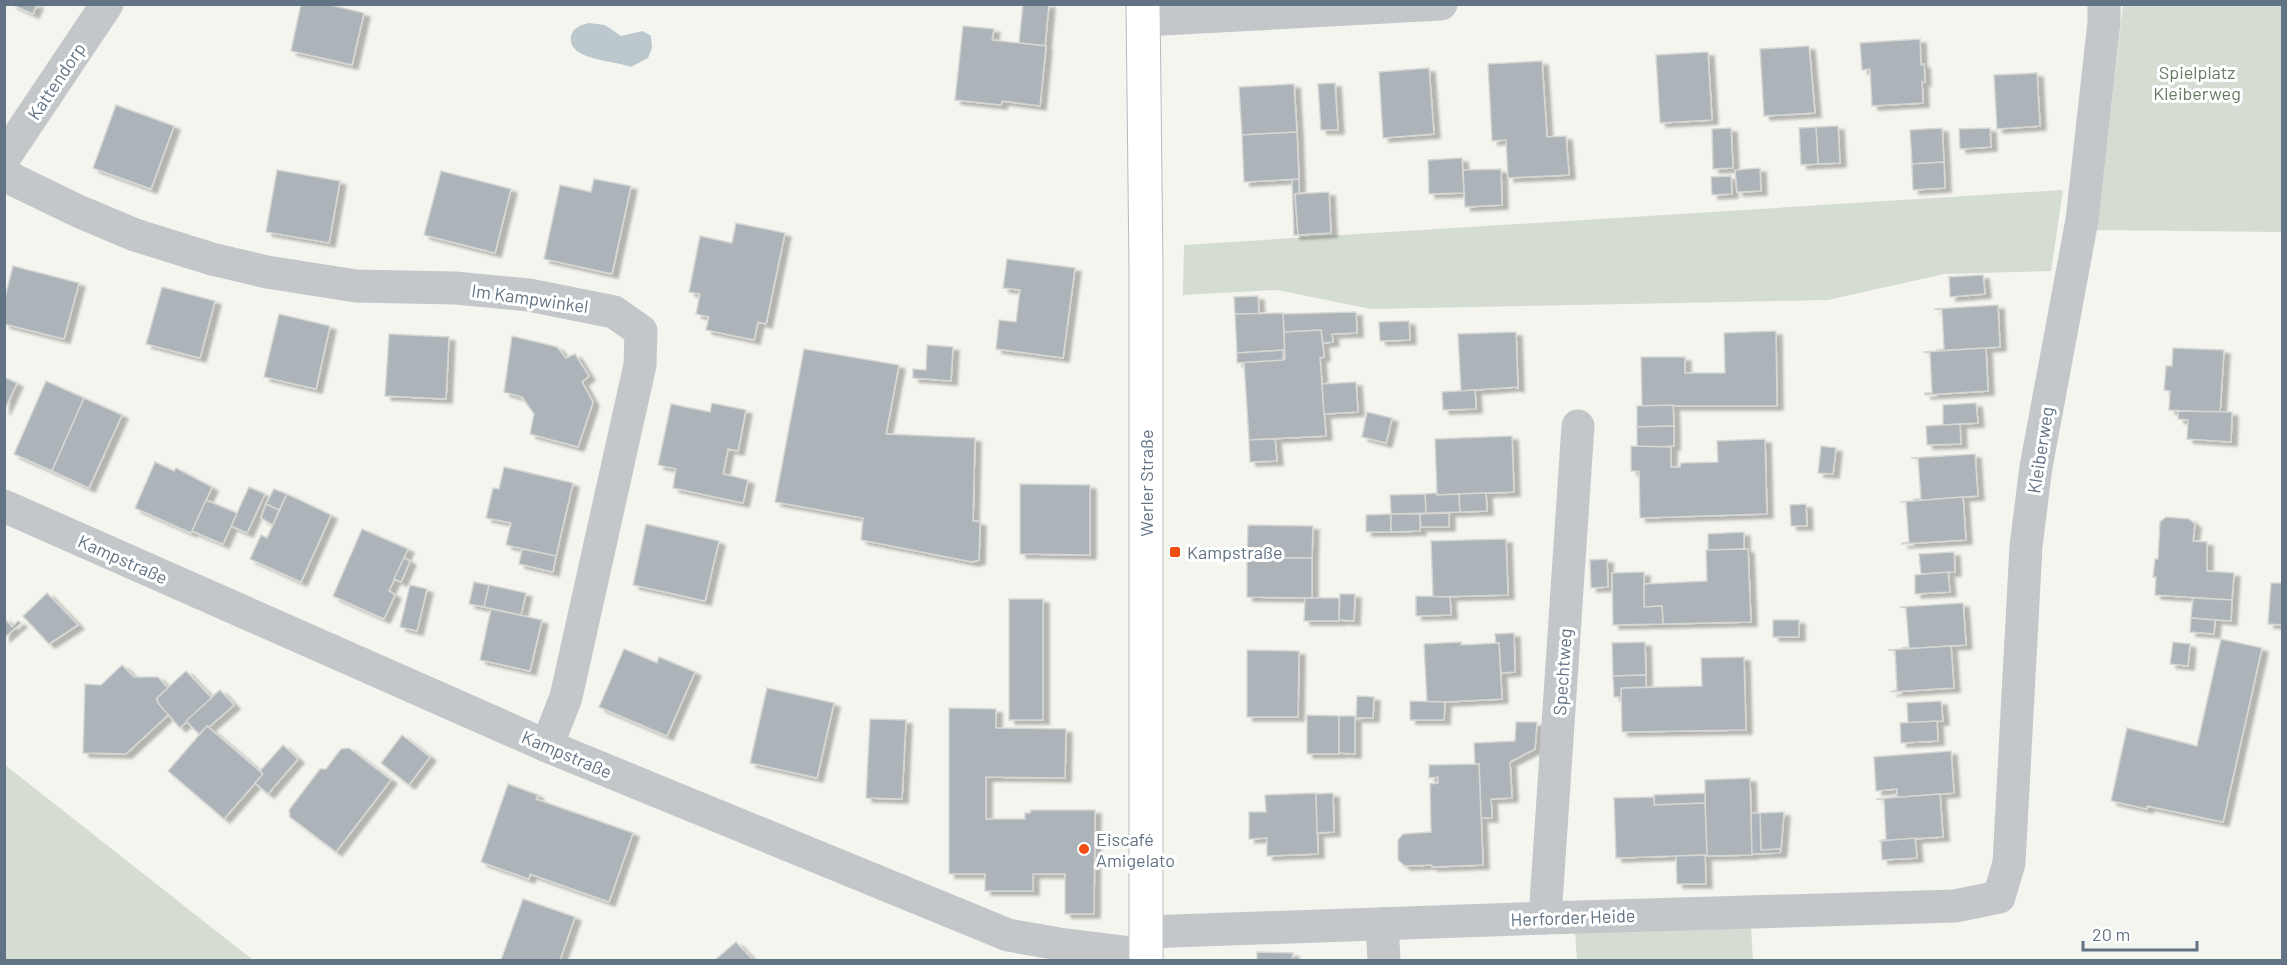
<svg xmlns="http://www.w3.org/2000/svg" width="2287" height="965" font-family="Barlow,sans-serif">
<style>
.green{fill:#d5dcd1}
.water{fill:#bcc8cd}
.building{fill:#acb3b9;stroke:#d6d6d3;stroke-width:1.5;filter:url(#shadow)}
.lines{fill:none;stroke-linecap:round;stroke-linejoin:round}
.secondary-casing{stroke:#b5babf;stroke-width:35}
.street{stroke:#c3c7ca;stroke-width:33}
.secondary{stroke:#fff;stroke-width:33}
.poi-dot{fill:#f04d15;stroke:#fff;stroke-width:2}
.labels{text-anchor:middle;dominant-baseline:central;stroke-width:6;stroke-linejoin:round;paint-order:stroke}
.park-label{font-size:18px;fill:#657a60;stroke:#fff}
.street-label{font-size:18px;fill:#617384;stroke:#fff}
.poi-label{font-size:18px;fill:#617384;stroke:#fff;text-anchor:start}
</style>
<defs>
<filter id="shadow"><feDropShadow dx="6" dy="4" stdDeviation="1.5" flood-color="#0004"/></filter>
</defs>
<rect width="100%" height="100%" fill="#f5f5f0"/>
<!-- green -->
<g class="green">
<path d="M2123,5H2282V232L2097,230Z"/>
<path d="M2063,190L2051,271L1944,274L1828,300L1371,309L1277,290L1183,295L1184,245Z"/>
<path d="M5,765L253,960H5Z"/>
<path d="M1751,928L1753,960H1577L1575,932Z"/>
</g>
<!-- water -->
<path class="water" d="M589,23L605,25L621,36L643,31L651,36L652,48L648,58L631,67C615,60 567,61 571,36C573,27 582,25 589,23Z"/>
<!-- building -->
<g class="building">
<path d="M11,4H37L33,14Z"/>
<path d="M301,4H326L364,13L352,65L291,51Z"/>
<path d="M1023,4H1049L1045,46L1019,43Z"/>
<path d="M963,26L994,29L992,40L1046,46L1040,106L1002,101L1001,105L955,100Z"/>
<path d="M1920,39L1921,65L1924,64L1925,82H1922L1923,103L1872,106L1870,69L1862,70L1860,43Z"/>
<path d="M1809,46L1815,113L1764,116L1760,49Z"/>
<path d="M1708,52L1712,120L1660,123L1656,55Z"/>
<path d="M1542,61L1547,137L1566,136L1569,175L1508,178L1506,140L1492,141L1488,64Z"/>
<path d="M1429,68L1434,134L1383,138L1379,72Z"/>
<path d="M2037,73L2040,126L1997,129L1994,75Z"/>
<path d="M1335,83L1338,130H1321L1318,84Z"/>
<path d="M1294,84L1297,132L1242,135L1239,87Z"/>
<path d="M116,105L174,126L151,189L93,168Z"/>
<path d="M1838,126L1840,163L1818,164L1816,127Z"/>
<path d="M1816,127L1818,164L1801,165L1799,128Z"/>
<path d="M1731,128L1733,168L1713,169L1712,129Z"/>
<path d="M1942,128L1944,162L1912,164L1910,130Z"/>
<path d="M1990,128L1991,147L1960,149L1959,129Z"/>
<path d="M1297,132L1299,179L1244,182L1242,135Z"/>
<path d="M1462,158L1464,193L1429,194L1428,160Z"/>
<path d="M1944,162L1945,188L1913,190L1912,164Z"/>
<path d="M1760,168L1761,191L1737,192L1735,170Z"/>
<path d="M1501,169L1502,205L1465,207L1463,170Z"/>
<path d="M277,170L340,181L329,243L266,232Z"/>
<path d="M441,171L511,189L495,253L424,235Z"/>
<path d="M1731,176L1732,194L1712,195L1711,177Z"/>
<path d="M594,179L631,186L612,274L544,259L560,185L591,192Z"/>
<path d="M1299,179V193L1295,194L1298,235H1294L1292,180Z"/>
<path d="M1329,192L1331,233L1298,235L1295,194Z"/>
<path d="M736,223L785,233L766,324L758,322L754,340L706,330L709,317L696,314L700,294L689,292L700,236L732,243Z"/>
<path d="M1007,259L1075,268L1063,358L996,349L999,320L1016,322L1020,290L1003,288Z"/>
<path d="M13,266L79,283L64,339L4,324V301Z"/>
<path d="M1983,275L1985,294L1950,297L1949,277Z"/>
<path d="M162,287L215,301L200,358L146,344Z"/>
<path d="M1258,296L1259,314H1235L1234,297Z"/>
<path d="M1998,305L2000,347L1937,351V350L1944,349L1942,310L1934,309Z"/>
<path d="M1356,312L1357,333L1332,334L1333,342L1323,343L1321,330L1284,332L1283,314Z"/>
<path d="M1283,313L1285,359H1283V350L1237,353L1235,314Z"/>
<path d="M279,314L330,326L316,389L264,377Z"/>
<path d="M1409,321L1410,340L1380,341L1379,322Z"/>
<path d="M1321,330L1324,357L1320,358L1326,436L1249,440L1244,362L1285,359L1284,332Z"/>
<path d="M1776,331L1777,406H1642L1641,357H1685V373H1725L1724,333Z"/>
<path d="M1516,332L1518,389L1517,387L1461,391L1458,334Z"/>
<path d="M389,334L449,337L446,399L385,396Z"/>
<path d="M512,336L557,347L566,358L575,354L589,376L582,382L593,402L578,447L530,434L534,414L522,397L504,392Z"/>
<path d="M927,345L953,347L951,381L913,378V369L926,370Z"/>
<path d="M1986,348L1988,391L1925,395V393H1932L1930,353L1923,352Z"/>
<path d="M2173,348L2224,350L2220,413L2169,410L2170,391L2164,390L2166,366H2172Z"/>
<path d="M804,349L899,365L886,434L975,438L973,521L980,522L979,560L972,562L861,540L863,518L775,502Z"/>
<path d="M1283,350V360L1237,363V353Z"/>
<path d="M4,377L17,383L4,411Z"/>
<path d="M46,381L84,398L52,471L14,454Z"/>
<path d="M1356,382L1358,412L1324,414L1322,384Z"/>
<path d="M1475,390L1476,409L1443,410L1442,392Z"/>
<path d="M84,398L122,415L89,488L52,471Z"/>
<path d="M712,403L746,410L738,451L728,449L723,474L748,480L743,503L673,488L676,469L658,465L671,404L710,412Z"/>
<path d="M1976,403L1978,423L1943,425V405Z"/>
<path d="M1673,405L1674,426L1637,427V406Z"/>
<path d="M2178,411L2232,412L2231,442L2187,439L2188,420L2178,419Z"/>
<path d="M1367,412L1392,418L1386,443L1362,437Z"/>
<path d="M1960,424L1961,444L1927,445L1926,426Z"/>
<path d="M1674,426V446L1637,448V427Z"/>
<path d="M1512,436L1514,492L1437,495L1435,439Z"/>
<path d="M1275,439L1277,461L1250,462L1249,440Z"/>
<path d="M1765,439L1767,514L1640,518L1639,471H1631V446L1671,447V467H1680L1681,463L1718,462L1717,441Z"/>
<path d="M1821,446L1836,448L1833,474L1818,473Z"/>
<path d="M1975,454L1978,496L1914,501V499H1921L1918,459L1911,458Z"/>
<path d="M155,462L174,471L176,468L212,487L191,533L135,508Z"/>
<path d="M504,467L573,483L556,556L506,545L511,523L486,518L493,488L499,489Z"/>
<path d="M1020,484L1090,485V555L1020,554Z"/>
<path d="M249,487L265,494L247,533L231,526Z"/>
<path d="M274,489L287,494L279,510L266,504Z"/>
<path d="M1436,493L1437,495L1459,494L1460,512L1426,513L1425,494Z"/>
<path d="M1486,493L1487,511L1460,512L1459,494Z"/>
<path d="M287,494L331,515L301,582L250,559L261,535L267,538Z"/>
<path d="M1425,494L1426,513L1391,514L1390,495Z"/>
<path d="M1963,497L1966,540L1902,544V543L1909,542L1906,502H1900Z"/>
<path d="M206,500L237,513L223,544L192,531Z"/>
<path d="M266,504L279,510L273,525L261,518Z"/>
<path d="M1806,504L1807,526H1791L1790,505Z"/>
<path d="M1449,513V527H1421L1420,514Z"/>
<path d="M1391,514V532H1366V515Z"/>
<path d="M1391,514H1420V531L1391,532Z"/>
<path d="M2166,517L2189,519L2195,524L2193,541L2207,542V571L2234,573L2232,600L2155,595L2156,577H2153L2155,559H2158L2160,522Z"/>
<path d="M646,524L719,541L705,601L633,585Z"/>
<path d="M1248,525L1313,526L1312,558H1247Z"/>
<path d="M362,529L408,549L389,591L395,595L384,619L333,596Z"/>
<path d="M1744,532V549L1708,550V534Z"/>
<path d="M1506,539L1508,595L1433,597L1431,541Z"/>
<path d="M522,549L556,556L553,572L519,564Z"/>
<path d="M1748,549L1751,622L1663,624L1662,606L1644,607V584L1707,581L1706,550Z"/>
<path d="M1954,552L1955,572L1921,574L1919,554Z"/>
<path d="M404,558L410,561L401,582L394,579Z"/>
<path d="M1247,558H1312V598L1247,597Z"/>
<path d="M1607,559L1608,587L1591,588L1590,560Z"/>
<path d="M1644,572V607L1662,606L1663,624L1613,625L1612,573Z"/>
<path d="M1948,572L1950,592L1915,594V575Z"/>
<path d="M474,582L489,585L484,607L469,604Z"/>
<path d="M2271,583H2282V625L2268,624Z"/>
<path d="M410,585L427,589L417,631L400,627Z"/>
<path d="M489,585L526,593L521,615L484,607Z"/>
<path d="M47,593L78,625L49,644L23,616Z"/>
<path d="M1340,594H1355L1354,621L1339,620Z"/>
<path d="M1416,596L1450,597L1451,615L1416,616Z"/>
<path d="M1305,598H1339V621H1304Z"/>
<path d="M2193,598L2232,600L2231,621L2191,618Z"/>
<rect x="1009" y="599" width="34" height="121"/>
<path d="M1963,603L1966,645L1902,649V648L1909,647L1906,608L1900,607Z"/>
<path d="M491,609L542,620L530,671L480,660Z"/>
<path d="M4,618L12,627L18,621L21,623L4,638Z"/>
<path d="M2191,618L2215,620L2214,634L2190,632Z"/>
<rect x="1773" y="620" width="26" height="17"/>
<path d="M1514,633L1515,672L1501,673L1499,643H1496L1495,634Z"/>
<path d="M2221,639L2262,648L2223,822L2147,806V809L2111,801L2127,728L2197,746Z"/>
<path d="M1461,642V645L1499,643L1502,699L1427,703L1424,644Z"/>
<path d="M1645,642L1646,675L1613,676L1612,643Z"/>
<path d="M2173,642L2190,644L2188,666L2170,664Z"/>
<path d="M1951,646L1954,688L1890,692L1897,690L1895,651L1888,650Z"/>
<path d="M624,649L657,663L659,657L695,672L667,736L599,707Z"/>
<path d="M1247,650L1299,651L1298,717H1247Z"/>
<path d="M1744,657L1746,730L1622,732L1621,688L1702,686L1701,658Z"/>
<path d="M122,665L134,677H158L168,688L157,698L158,703L169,714L126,754L83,753L85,684L101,685Z"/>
<path d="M186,671L211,697L220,690L180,728L158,703L157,698Z"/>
<path d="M1646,675V687L1621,688V697H1614L1613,676Z"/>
<path d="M767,688L834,703L817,778L750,763Z"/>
<path d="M220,690L234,705L209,727L207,726L199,734L186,721Z"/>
<path d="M1357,696L1374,697L1373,718H1356Z"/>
<path d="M1410,701L1445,702L1444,720H1410Z"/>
<path d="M1941,701L1943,721L1908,723L1907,703Z"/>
<path d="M949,708L996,709V728L1066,729L1065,778L986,777V819H1025V813H1030L1031,810H1095L1094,914H1065V874H1033V891H985V874H949Z"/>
<path d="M1307,715L1339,716V754H1307Z"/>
<path d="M1339,716H1355V754L1339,753Z"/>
<path d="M870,719L906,720L902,799L866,798Z"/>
<path d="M1937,721L1938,741L1901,743L1900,723Z"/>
<path d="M1516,722H1537L1535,749L1510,762L1512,798L1491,799L1492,818H1481L1479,764H1475L1474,743L1515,741Z"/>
<path d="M207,726L263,774L224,819L168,771Z"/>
<path d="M402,735L430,757L409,785L381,763Z"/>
<path d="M283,745L298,759L268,794L255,783L263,774L260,771Z"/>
<path d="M349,748L391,780L336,852L290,817L289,810L320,769H326L341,749Z"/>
<path d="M1951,751L1954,793L1890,798L1897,796V789L1876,791L1874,757Z"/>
<path d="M1479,764L1483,865L1432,867V865L1405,866L1398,860V840L1403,834L1431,832L1430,784L1438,783V777L1429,778V765Z"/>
<path d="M1750,778L1752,855L1706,856L1705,780Z"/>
<path d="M508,784L538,795L536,799L633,833L609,902L530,874L529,879L481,862Z"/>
<path d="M1316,793L1318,854L1267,856V838L1249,839V812H1266L1265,795Z"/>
<path d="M1333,793L1334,832L1317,833L1316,794Z"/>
<path d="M1705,793V803L1654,805V795Z"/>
<path d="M1940,794L1943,837L1879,841L1886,839L1884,800L1876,799Z"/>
<path d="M1654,797V805L1705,803L1707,855L1616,858L1614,798Z"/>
<path d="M1784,812L1781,849L1761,850L1760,813Z"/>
<path d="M1751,813H1760L1761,850L1781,849L1780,853L1752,854Z"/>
<path d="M1915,838L1917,858L1882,860L1881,841Z"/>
<path d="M1705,855L1706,884H1677L1676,856Z"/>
<path d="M523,899L575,917L560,960H501Z"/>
<path d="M736,942L753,960H715Z"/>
<path d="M1257,952L1293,953L1292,960H1257Z"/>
</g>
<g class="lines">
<!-- secondary casing -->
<g class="secondary-casing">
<path id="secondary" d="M1143,4L1146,271V960"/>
</g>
<!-- street -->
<g class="street">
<path d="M1144,20L1441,4"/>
<path d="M4,158L107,4"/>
<path d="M4,175L78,211L135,235L212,259L267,272L356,286L455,288L529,295L614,312L641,331L640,365L566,697L547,746"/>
<path d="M4,506L547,746L1008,935L1065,945L1146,955"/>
<path d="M1545,918L1578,426"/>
<path d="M1382,924L1384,960"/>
<path d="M1146,932L1545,918L1955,906L1999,897L2009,863L2026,546L2036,467L2082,220L2104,22V4"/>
</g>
<!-- secondary -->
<use href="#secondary" class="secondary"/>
</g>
<!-- markers -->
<g class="poi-dot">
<rect x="1169" y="546" width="12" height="12" rx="3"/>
<circle cx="1084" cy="849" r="6"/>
</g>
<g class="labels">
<!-- park labels -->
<g class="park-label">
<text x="2197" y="72">Spielplatz<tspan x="2197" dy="21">Kleiberweg</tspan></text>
</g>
<!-- street labels -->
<g class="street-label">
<text transform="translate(56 81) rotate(-56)">Kattendorp</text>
<text transform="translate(530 298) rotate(8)">Im Kampwinkel</text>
<text transform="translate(2040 450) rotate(-81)">Kleiberweg</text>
<text transform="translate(1146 483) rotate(-90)">Werler Straße</text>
<text transform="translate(123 559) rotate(24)">Kampstraße</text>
<text transform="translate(1562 672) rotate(-86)">Spechtweg</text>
<text transform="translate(567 754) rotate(23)">Kampstraße</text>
<text transform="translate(1573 917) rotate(-2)">Herforder Heide</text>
</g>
<!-- poi labels -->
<g class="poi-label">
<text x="1187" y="552">Kampstraße</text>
<text x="1096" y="839">Eiscafé<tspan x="1096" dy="21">Amigelato</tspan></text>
</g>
</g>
<!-- border -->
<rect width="2287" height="965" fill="none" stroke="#617384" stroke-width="12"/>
<!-- scale -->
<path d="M2083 941v9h114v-9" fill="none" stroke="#617384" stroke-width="3"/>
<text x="2092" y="941" font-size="18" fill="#617384" stroke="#ffffff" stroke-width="4.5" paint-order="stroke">20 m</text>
</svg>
